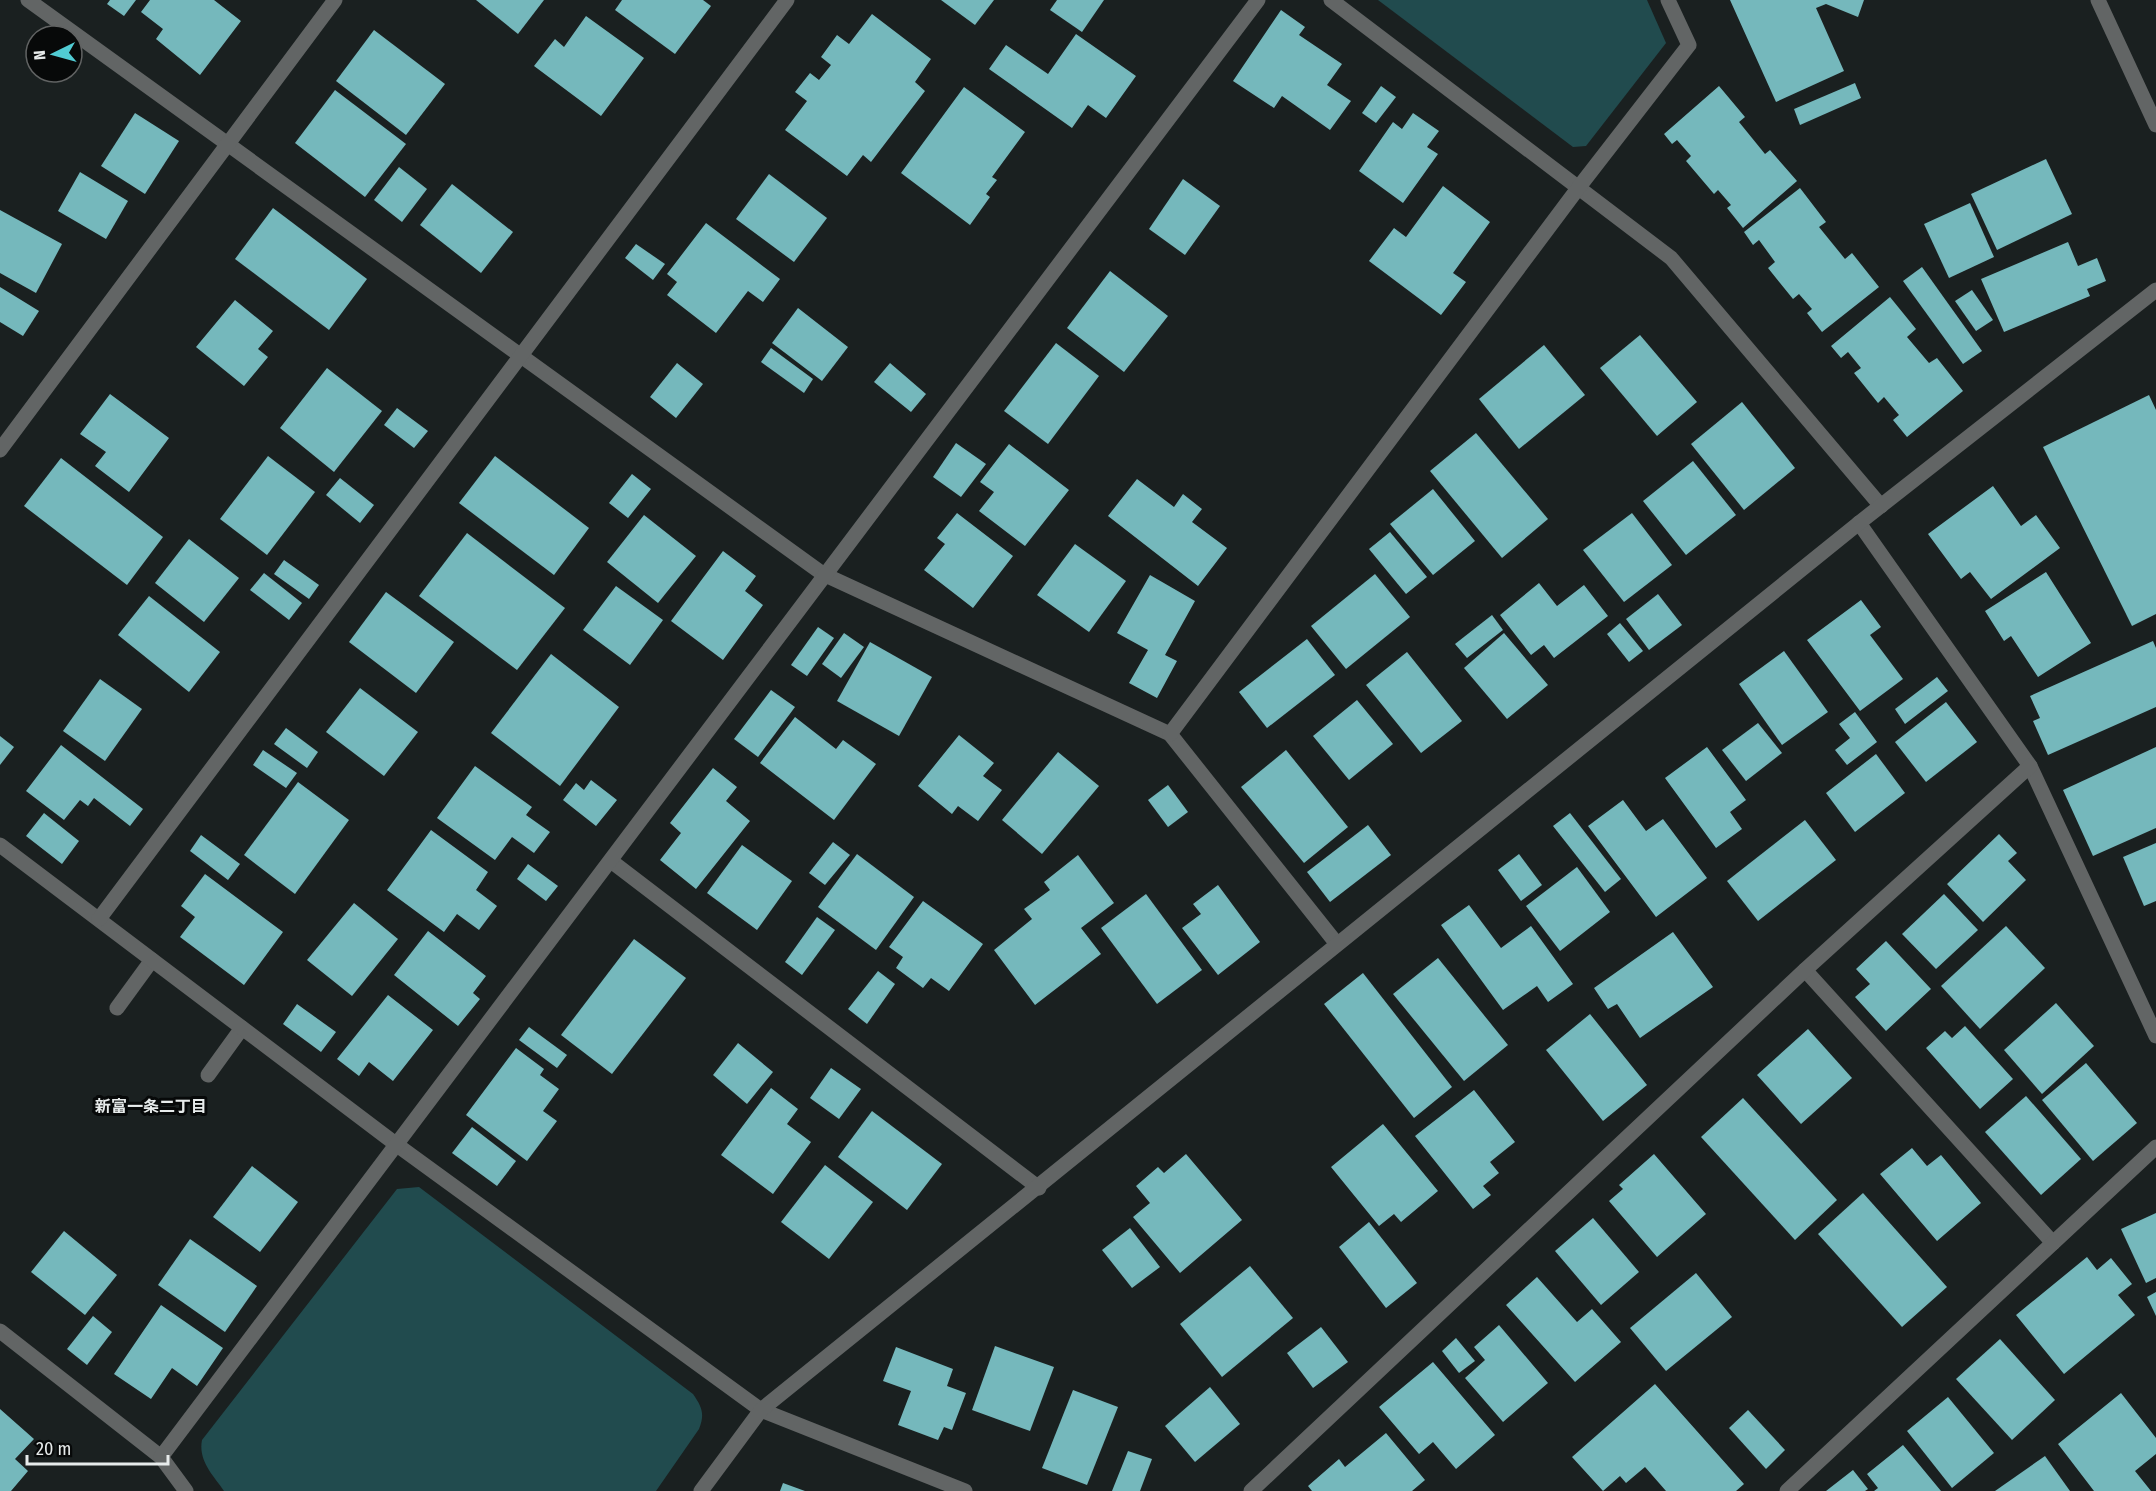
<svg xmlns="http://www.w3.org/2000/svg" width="2156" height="1491" font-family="'Fira Sans Condensed','Noto Sans JP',sans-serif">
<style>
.green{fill:#214b4e}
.building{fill:#75b8bc}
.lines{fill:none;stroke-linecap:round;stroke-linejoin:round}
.service{stroke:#626565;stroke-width:15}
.minor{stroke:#626565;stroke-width:15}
.tertiary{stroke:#626565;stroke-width:15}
.labels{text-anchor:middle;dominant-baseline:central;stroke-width:6;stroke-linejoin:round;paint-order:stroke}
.neighbourhood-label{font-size:16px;font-weight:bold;fill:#e7ebeb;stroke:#070909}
</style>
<rect width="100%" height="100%" fill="#1a2020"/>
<!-- green -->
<g class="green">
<path d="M1378,0H1647L1666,43L1586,146L1573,147Z"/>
<path d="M419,1187L693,1394C702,1407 705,1414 699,1429L656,1491H224C213,1475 198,1461 202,1440L397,1189Z"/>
</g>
<!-- building -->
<g class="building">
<path d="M110,0H136L124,16L107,4Z"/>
<path d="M150,0H214L241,21L200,75L156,39L163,29L141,12Z"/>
<path d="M476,0H544L518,34Z"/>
<path d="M622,0H703L711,6L675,54L615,10Z"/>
<path d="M941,0H994L975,25Z"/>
<path d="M1057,0H1104L1082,32L1050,10Z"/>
<path d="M1730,0H1864L1858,17L1826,4L1816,8L1844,71L1776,102Z"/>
<path d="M1281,10L1305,27L1299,35L1342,64L1327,85L1351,101L1330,130L1282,96L1274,108L1233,81Z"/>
<path d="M872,14L931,59L915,82L925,91L871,162L863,155L847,176L785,130L807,101L795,92L810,73L819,80L831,65L821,57L837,35L849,44Z"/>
<path d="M586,16L644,58L601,116L534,66L555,39L564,47Z"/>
<path d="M374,30L445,84L406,135L336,81Z"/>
<path d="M1076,34L1136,76L1106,118L1088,105L1072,128L989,69L1006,45L1048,74Z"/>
<path d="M1855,83L1861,98L1800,125L1794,109Z"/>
<path d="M1381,86L1396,97L1376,123L1362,113Z"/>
<path d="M1719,86L1745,117L1739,122L1765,154L1770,150L1797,181L1743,228L1727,208L1731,205L1718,190L1714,194L1686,161L1691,156L1677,140L1672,144L1664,134Z"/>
<path d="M964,87L1025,132L992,177L997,180L986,194L990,197L970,225L901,173Z"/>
<path d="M335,90L406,144L365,197L295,143Z"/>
<path d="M135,113L179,141L145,194L101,166Z"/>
<path d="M1413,113L1439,131L1427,147L1438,154L1403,203L1359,171L1393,122L1402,129Z"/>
<path d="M2046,159L2072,214L1997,250L1971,194Z"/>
<path d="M399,167L427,189L402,222L374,200Z"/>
<path d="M80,172L128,201L106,239L58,211Z"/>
<path d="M769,174L827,218L794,262L736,219Z"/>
<path d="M1183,179L1220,206L1185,255L1149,229Z"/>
<path d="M452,184L513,232L481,273L420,225Z"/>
<path d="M1443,186L1490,222L1453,273L1466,282L1441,315L1369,261L1394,228L1406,237Z"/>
<path d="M1800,188L1826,222L1819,227L1845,259L1852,253L1879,287L1822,332L1807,313L1812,309L1799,294L1793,299L1768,268L1775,262L1759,240L1753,245L1744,232Z"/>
<path d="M1970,203L1994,257L1949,278L1924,224Z"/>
<path d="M273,208L367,279L329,330L235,259Z"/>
<path d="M0,210L62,244L36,293L0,273Z"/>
<path d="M706,223L780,279L763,302L748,291L716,333L667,295L677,282L667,274Z"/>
<path d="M2068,242L2078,266L2097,258L2106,281L2087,289L2090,296L2004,332L1981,279Z"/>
<path d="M636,244L665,264L653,280L625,258Z"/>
<path d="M1922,267L1982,351L1963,364L1903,281Z"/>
<path d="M1110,271L1168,316L1124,372L1067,328Z"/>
<path d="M0,287L39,311L23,336L0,322Z"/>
<path d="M1972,290L1993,320L1976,331L1955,301Z"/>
<path d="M1890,297L1916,329L1907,337L1929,363L1937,358L1963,391L1907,437L1893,420L1899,415L1884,397L1878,403L1854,373L1861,368L1848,352L1841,358L1831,346Z"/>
<path d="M235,300L273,331L258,349L268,357L244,386L196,347Z"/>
<path d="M798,308L848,347L822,381L772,343Z"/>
<path d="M1640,335L1697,402L1657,436L1600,368Z"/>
<path d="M1056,343L1099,376L1048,444L1004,411Z"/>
<path d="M1544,345L1585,395L1519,449L1479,399Z"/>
<path d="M771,348L813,379L804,393L761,362Z"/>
<path d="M677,363L703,384L676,418L650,397Z"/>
<path d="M890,363L926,394L911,412L874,382Z"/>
<path d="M327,368L382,411L334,472L280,428Z"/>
<path d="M110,394L169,438L129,492L95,466L106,452L80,434Z"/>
<path d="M2149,395L2156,410V614L2132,626L2043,447Z"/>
<path d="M1742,402L1795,468L1744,510L1691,444Z"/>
<path d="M397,408L428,431L414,448L384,425Z"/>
<path d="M1476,433L1548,519L1502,558L1430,471Z"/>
<path d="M956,443L986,464L961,497L933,477Z"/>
<path d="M1009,444L1069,490L1025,546L979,511L994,492L980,482Z"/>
<path d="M268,456L315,492L267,555L220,519Z"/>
<path d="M495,456L589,528L554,575L459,503Z"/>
<path d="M61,458L163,537L127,585L24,506Z"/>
<path d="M1693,461L1736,515L1686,555L1643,501Z"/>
<path d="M632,474L651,489L628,518L609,503Z"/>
<path d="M340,478L374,505L360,523L326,495Z"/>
<path d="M1137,479L1174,507L1183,494L1202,509L1192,522L1227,548L1198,586L1108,516Z"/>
<path d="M1993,486L2021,526L2036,515L2060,548L1991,599L1970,572L1961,579L1928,534Z"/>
<path d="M1433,489L1475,541L1433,575L1390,524Z"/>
<path d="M957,513L1013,556L973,608L924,570L945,544L937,538Z"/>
<path d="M1632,513L1672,565L1624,602L1583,550Z"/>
<path d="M644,515L696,556L658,603L607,562Z"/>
<path d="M1390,532L1427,577L1406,594L1369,549Z"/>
<path d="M467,533L565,608L517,670L419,596Z"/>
<path d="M189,539L239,578L204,622L155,583Z"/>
<path d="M1075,544L1126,581L1089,632L1037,595Z"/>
<path d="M723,551L756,576L745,591L763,605L723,660L671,621Z"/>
<path d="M284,560L319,585L309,599L274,574Z"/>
<path d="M2046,572L2091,643L2038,677L2011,636L2004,641L1985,611Z"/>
<path d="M264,573L302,603L289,620L250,590Z"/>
<path d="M1375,574L1410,617L1346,669L1311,626Z"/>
<path d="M1150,575L1195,601L1165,655L1177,661L1157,698L1129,683L1148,650L1117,633Z"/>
<path d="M1539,583L1557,606L1584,585L1608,616L1554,658L1544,645L1531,655L1500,615Z"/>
<path d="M616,586L663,620L630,665L583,630Z"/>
<path d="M386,592L454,642L416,693L349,642Z"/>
<path d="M1658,594L1682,625L1649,650L1626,619Z"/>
<path d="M149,596L220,652L189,692L118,635Z"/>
<path d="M1861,600L1881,627L1870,635L1903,679L1860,711L1807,640Z"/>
<path d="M1492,615L1503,630L1467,658L1455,644Z"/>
<path d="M1620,623L1643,651L1629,662L1607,634Z"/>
<path d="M818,627L834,638L807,676L791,665Z"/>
<path d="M844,633L864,647L841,678L822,664Z"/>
<path d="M1504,633L1548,685L1507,719L1464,668Z"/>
<path d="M1307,639L1335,675L1267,728L1239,692Z"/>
<path d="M2153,641L2156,648V707L2048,755L2033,721L2040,718L2030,696Z"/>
<path d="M870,642L932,677L899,736L837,701Z"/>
<path d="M1784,651L1828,712L1782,745L1739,684Z"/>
<path d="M1407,652L1462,721L1421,753L1366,685Z"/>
<path d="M551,654L619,707L560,786L491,733Z"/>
<path d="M1937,677L1948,691L1905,724L1895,709Z"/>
<path d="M100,679L142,709L105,761L63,731Z"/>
<path d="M360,688L418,732L384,776L326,732Z"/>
<path d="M771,690L795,707L758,757L734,739Z"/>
<path d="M1357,700L1393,744L1349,780L1313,736Z"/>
<path d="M1946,702L1977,742L1926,782L1895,742Z"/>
<path d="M1855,712L1877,742L1847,765L1835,750L1850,738L1839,724Z"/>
<path d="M795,717L836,749L843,740L876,764L834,820L760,763Z"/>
<path d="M1758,723L1782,753L1746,781L1722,750Z"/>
<path d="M286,728L318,752L307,768L274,744Z"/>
<path d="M959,735L994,763L983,776L1002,790L978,821L958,806L952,814L918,786Z"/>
<path d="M0,736L14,747L0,765Z"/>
<path d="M61,745L143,809L130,826L94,798L88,806L80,800L64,820L26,791Z"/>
<path d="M1707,747L1746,800L1730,812L1742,829L1716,848L1665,778Z"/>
<path d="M2156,747V828L2093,856L2063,790Z"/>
<path d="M263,750L297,773L286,788L253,765Z"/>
<path d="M1286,750L1348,827L1304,863L1241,787Z"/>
<path d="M1058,752L1099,786L1042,854L1002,820Z"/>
<path d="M1876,754L1905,793L1855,832L1826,793Z"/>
<path d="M475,766L532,807L526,815L550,832L534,853L512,837L495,860L437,818Z"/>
<path d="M713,768L737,787L726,801L750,821L696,889L660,860L681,833L670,823Z"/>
<path d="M591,780L617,800L596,826L563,800L576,783L584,790Z"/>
<path d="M298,782L349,820L295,894L244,855Z"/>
<path d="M1168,785L1188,812L1168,827L1148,800Z"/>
<path d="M1623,800L1646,831L1663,819L1707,878L1656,917L1588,826Z"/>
<path d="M44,813L79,841L62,864L26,836Z"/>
<path d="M1570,813L1621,879L1605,892L1553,826Z"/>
<path d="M1805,820L1836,860L1758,921L1727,881Z"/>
<path d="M1368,825L1391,855L1330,902L1307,872Z"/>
<path d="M431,830L488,872L476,890L497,906L479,930L457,914L444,932L387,890Z"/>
<path d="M1999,834L2017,853L2008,861L2026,880L1983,922L1947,884Z"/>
<path d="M201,835L240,864L228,880L190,851Z"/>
<path d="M833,842L850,855L825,885L809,873Z"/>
<path d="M2156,843V901L2144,906L2123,857Z"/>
<path d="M742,845L792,881L757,930L707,893Z"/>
<path d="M857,854L914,897L876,950L818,907Z"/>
<path d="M1519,854L1542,885L1521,901L1498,870Z"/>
<path d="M1078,855L1114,903L1081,928L1101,954L1035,1005L994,950L1032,919L1024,909L1050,890L1044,882Z"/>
<path d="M528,864L558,886L546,901L517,879Z"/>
<path d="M1577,867L1610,912L1560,951L1526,906Z"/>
<path d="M205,874L283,932L244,985L180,937L195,917L181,906Z"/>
<path d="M1218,885L1260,942L1218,975L1182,928L1201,914L1193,904Z"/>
<path d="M1146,894L1202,970L1157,1004L1101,928Z"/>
<path d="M1944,894L1978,930L1936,969L1902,934Z"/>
<path d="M923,901L983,944L949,991L931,978L923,988L896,968L903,957L889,947Z"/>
<path d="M354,903L398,939L352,996L307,960Z"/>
<path d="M1469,905L1501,948L1531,926L1573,984L1548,1002L1537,986L1503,1010L1441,925Z"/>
<path d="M817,917L835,930L802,975L785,962Z"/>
<path d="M2006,926L2045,968L1980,1029L1941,986Z"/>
<path d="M428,931L486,976L473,993L480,999L458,1026L394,975Z"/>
<path d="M1673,932L1713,987L1640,1038L1617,1004L1608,1009L1594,988Z"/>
<path d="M634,939L686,978L612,1074L561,1035Z"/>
<path d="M1886,941L1931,989L1886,1031L1855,997L1870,984L1856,969Z"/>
<path d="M1438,958L1508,1045L1464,1081L1393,994Z"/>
<path d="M878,971L895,984L867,1024L848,1009Z"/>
<path d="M1363,973L1452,1087L1414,1118L1324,1004Z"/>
<path d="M388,995L433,1030L393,1081L369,1062L359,1076L337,1059Z"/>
<path d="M2056,1003L2094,1046L2042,1094L2004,1050Z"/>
<path d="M297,1004L336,1032L321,1052L283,1024Z"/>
<path d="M1590,1014L1647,1085L1603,1121L1546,1050Z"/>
<path d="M1965,1026L2013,1079L1980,1109L1926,1048L1945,1031L1952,1038Z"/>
<path d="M529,1027L567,1055L557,1068L519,1040Z"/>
<path d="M1808,1029L1852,1078L1801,1124L1757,1075Z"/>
<path d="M738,1043L773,1072L747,1104L713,1075Z"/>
<path d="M516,1048L544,1069L540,1075L559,1089L543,1111L557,1121L527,1161L466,1115Z"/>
<path d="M2086,1063L2137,1123L2093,1161L2042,1100Z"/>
<path d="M831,1068L861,1089L839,1119L810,1098Z"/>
<path d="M771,1088L798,1109L787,1124L811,1142L773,1194L721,1155Z"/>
<path d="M1474,1090L1515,1142L1490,1162L1499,1173L1483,1186L1491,1195L1473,1209L1415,1136Z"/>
<path d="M2026,1096L2081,1159L2041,1195L1985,1132Z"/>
<path d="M1743,1098L1837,1200L1795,1240L1701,1137Z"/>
<path d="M872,1111L942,1164L907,1210L838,1157Z"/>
<path d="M1383,1124L1438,1191L1401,1222L1394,1214L1379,1226L1331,1167Z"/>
<path d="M472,1127L516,1161L497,1186L452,1153Z"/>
<path d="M1912,1148L1927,1166L1941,1155L1981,1203L1937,1241L1880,1174Z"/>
<path d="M1186,1154L1242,1220L1180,1273L1133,1217L1150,1203L1136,1186L1158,1167L1164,1173Z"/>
<path d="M1654,1154L1706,1214L1657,1257L1609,1201L1623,1189L1619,1185Z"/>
<path d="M825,1165L873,1202L829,1259L781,1222Z"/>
<path d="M252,1166L298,1202L260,1252L213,1217Z"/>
<path d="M1863,1193L1947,1287L1902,1327L1818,1234Z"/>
<path d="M2156,1213V1278L2146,1283L2121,1229Z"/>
<path d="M1593,1218L1639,1272L1601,1305L1555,1251Z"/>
<path d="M1369,1222L1417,1283L1386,1308L1339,1247Z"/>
<path d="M1130,1228L1160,1267L1132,1288L1102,1250Z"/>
<path d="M64,1231L117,1275L85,1315L31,1272Z"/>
<path d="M190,1239L257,1286L225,1332L158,1285Z"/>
<path d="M2087,1257L2097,1270L2111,1258L2132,1284L2118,1295L2135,1315L2064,1374L2016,1315Z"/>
<path d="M1250,1266L1293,1318L1222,1377L1180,1324Z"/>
<path d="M1696,1273L1732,1317L1666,1371L1630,1328Z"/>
<path d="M1537,1277L1577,1322L1592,1309L1621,1342L1575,1382L1506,1305Z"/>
<path d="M2156,1292V1316L2147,1297Z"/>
<path d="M161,1305L223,1348L197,1386L172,1368L151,1399L114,1374Z"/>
<path d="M93,1316L112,1332L87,1365L67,1349Z"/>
<path d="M1499,1325L1548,1383L1503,1422L1465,1378L1485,1360L1474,1347Z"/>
<path d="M1321,1327L1348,1362L1313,1388L1287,1353Z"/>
<path d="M1456,1338L1475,1361L1459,1373L1442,1351Z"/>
<path d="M2000,1339L2055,1400L2012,1440L1956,1379Z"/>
<path d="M995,1346L1054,1367L1030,1431L972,1410Z"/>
<path d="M896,1347L953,1369L947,1386L966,1393L952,1430L944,1427L938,1440L898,1425L911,1391L883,1381Z"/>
<path d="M1433,1362L1495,1435L1456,1469L1433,1442L1419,1454L1379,1407Z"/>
<path d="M1655,1384L1744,1484L1736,1491H1666L1645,1467L1626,1483L1620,1476L1603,1491L1572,1457Z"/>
<path d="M1210,1387L1240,1424L1195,1462L1165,1426Z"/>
<path d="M1073,1390L1118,1407L1087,1485L1042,1468Z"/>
<path d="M2121,1393L2156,1438V1454L2135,1471L2151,1491H2094L2058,1444Z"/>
<path d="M1948,1397L1994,1453L1952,1488L1907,1431Z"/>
<path d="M0,1409L34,1439L15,1459L28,1471L11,1491H0Z"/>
<path d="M1748,1410L1785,1450L1766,1469L1729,1428Z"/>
<path d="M1386,1433L1425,1480L1412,1491H1312L1308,1486L1339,1459L1345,1467Z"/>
<path d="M1903,1445L1941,1491H1874L1878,1488L1867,1474Z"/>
<path d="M1128,1451L1152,1459L1140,1491H1112Z"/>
<path d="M2045,1456L2070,1491H1995Z"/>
<path d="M1853,1470L1868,1489L1865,1491H1826Z"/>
<path d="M783,1483L805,1491H780Z"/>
</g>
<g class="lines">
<!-- service -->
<g class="service">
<path d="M117,1008L152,960"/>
<path d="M208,1075L242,1028"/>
</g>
<!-- minor -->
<g class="minor">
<path d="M28,0L823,574L1170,734L1337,944"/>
<path d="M1331,0L1671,258L1881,506"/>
<path d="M0,450L335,0"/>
<path d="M1859,523L2030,766L2156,1036"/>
<path d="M1170,734L1579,187L1689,45L1668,0"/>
<path d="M0,845L397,1145L761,1410L965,1491"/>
<path d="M611,861L1039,1188"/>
<path d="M99,919L787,0"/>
<path d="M1805,970L2053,1243"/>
<path d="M0,1331L161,1457L186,1491"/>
<path d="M161,1457C527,972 891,485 1258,0"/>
<path d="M701,1491L761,1410L1859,523L2156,290"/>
<path d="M1251,1491L1805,970L2030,766"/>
<path d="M1787,1491L2156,1147"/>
</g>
<!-- tertiary -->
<path class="tertiary" d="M2098,0L2156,125"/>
</g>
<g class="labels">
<!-- neighbourhood labels -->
<g class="neighbourhood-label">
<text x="151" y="1106">新富一条二丁目</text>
</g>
</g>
<!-- north arrow -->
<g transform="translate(54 54) rotate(265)"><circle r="28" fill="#070909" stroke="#616363" stroke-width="1.5"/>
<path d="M0-4.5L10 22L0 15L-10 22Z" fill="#51ccd4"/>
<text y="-9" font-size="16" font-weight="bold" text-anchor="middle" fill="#e7ebeb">N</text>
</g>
<!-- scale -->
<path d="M27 1455v9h141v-9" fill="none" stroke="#e7ebeb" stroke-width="3"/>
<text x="36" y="1455" font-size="18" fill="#e7ebeb" stroke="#070909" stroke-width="4.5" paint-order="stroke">20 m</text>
</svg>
